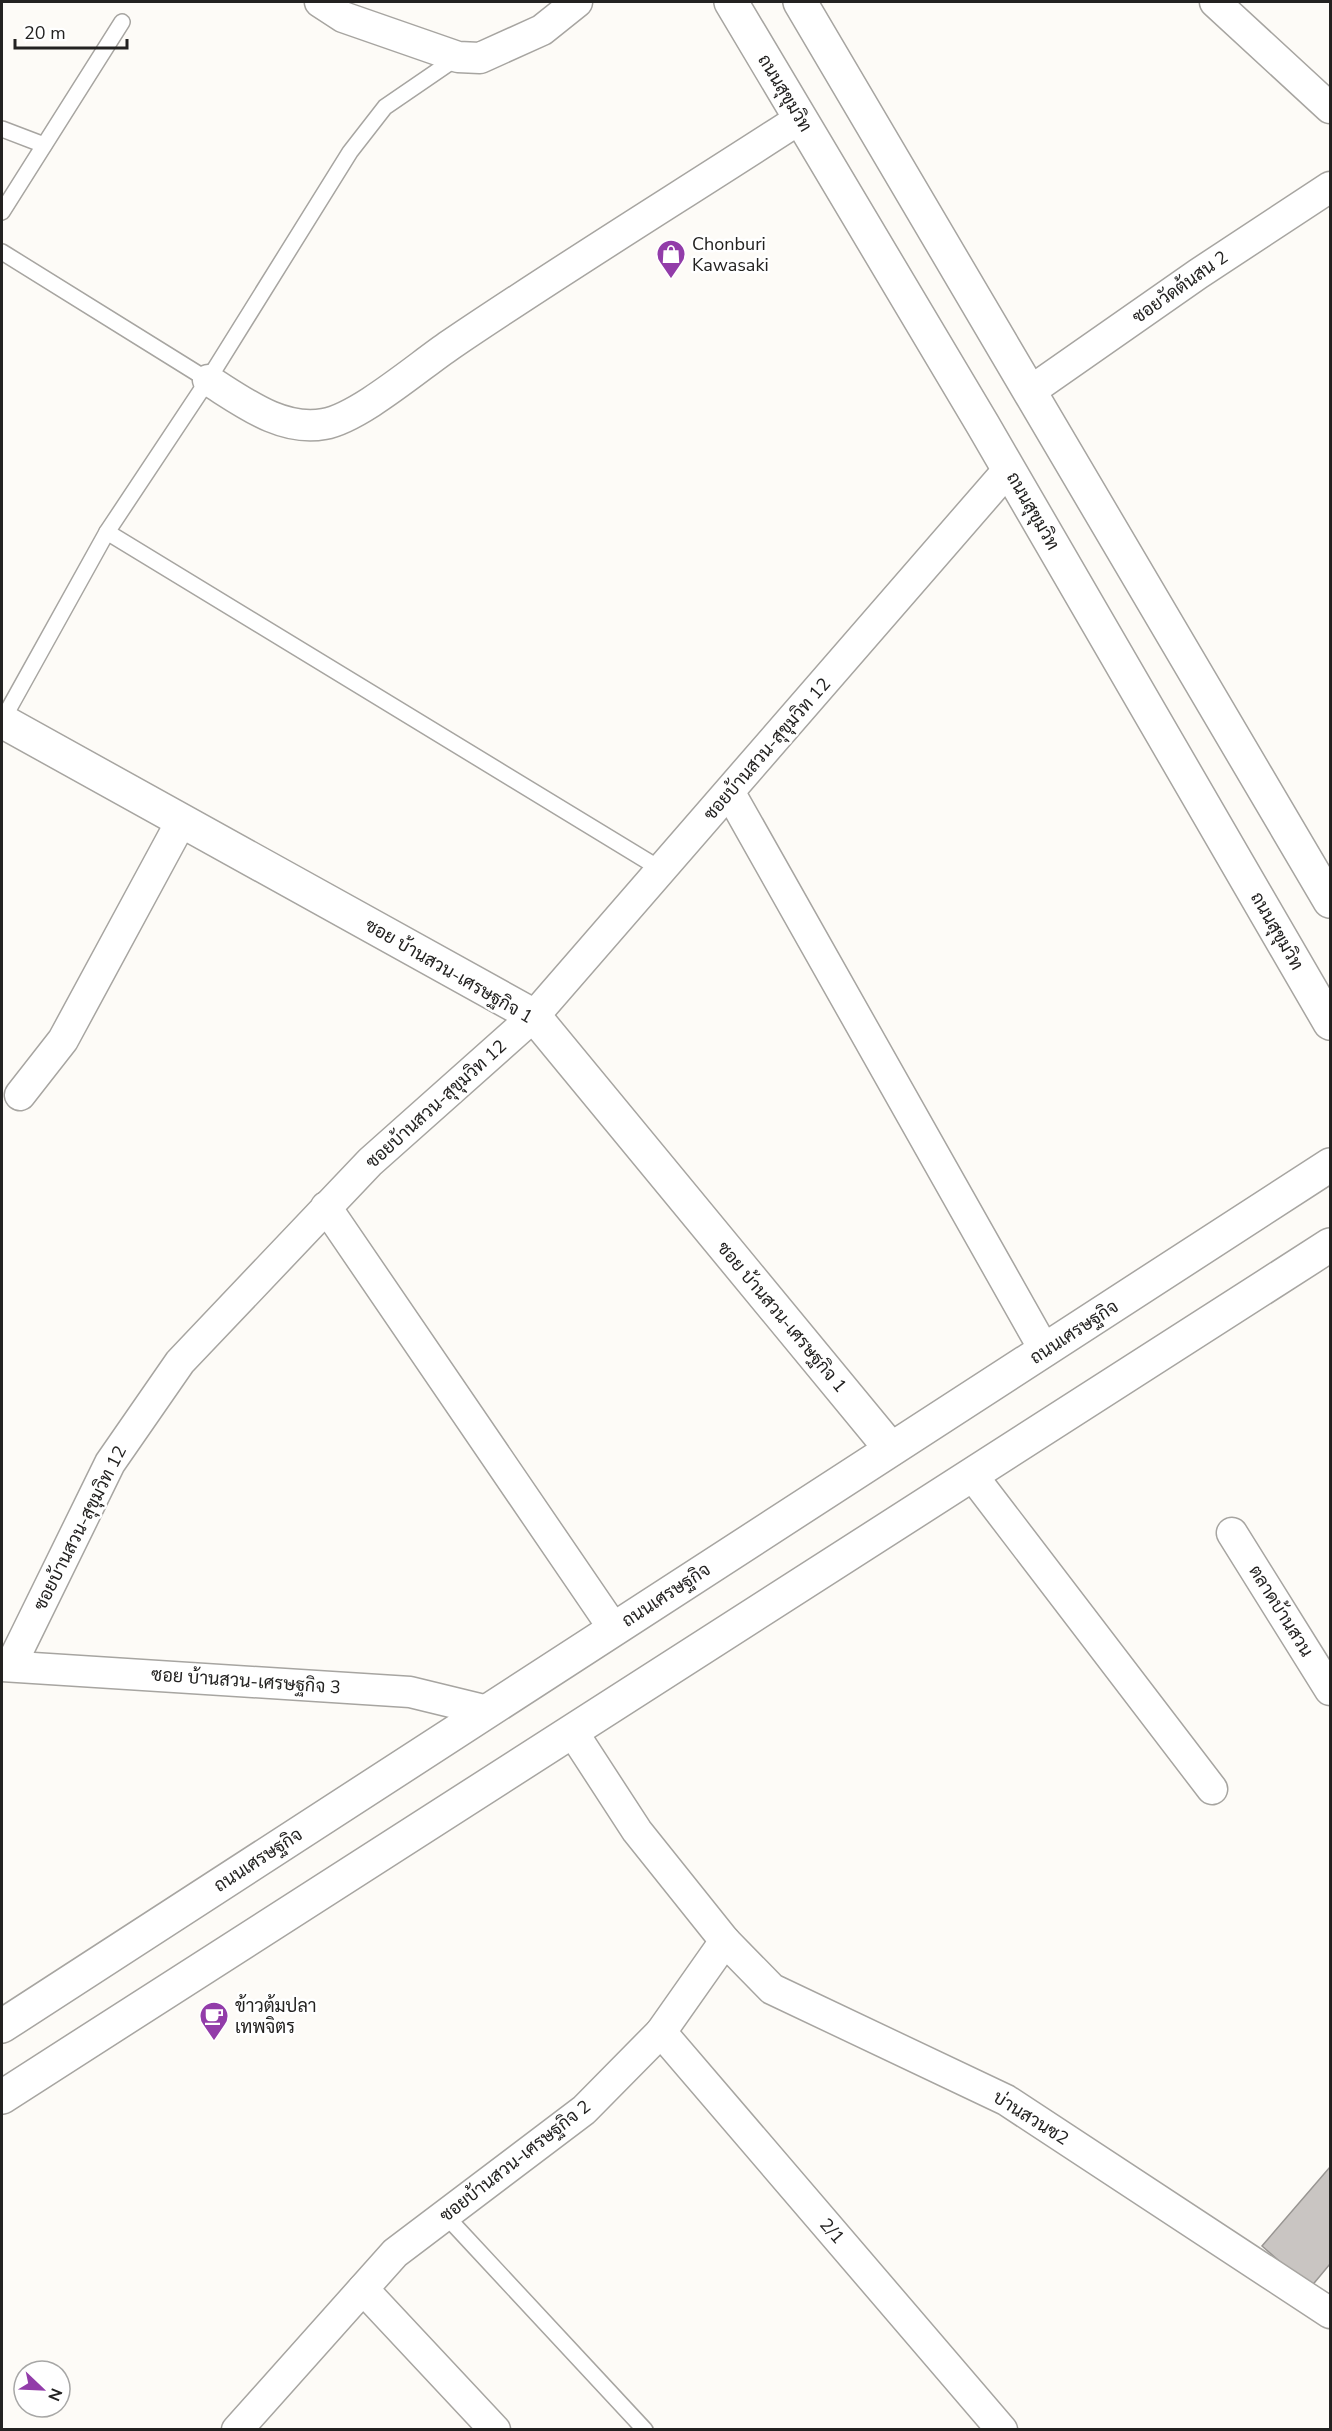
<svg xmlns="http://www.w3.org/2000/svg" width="1332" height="2431" font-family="'Nunito Sans',Sarabun,sans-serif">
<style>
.building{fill:#c9c5c2;stroke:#989592;stroke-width:1.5}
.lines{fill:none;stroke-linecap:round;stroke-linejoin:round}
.lane-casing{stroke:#a7a5a1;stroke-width:18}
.street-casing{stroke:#a7a5a1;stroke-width:33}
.secondary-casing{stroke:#a7a5a1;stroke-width:36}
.primary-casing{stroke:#a7a5a1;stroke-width:36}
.lane{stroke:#fff;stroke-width:15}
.street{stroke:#fff;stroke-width:30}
.secondary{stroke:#fff;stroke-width:33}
.primary{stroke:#fff;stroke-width:33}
.labels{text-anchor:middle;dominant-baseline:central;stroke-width:5;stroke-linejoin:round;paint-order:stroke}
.street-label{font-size:18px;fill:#232221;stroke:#fff}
.poi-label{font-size:18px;fill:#232221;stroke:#fff;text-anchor:start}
</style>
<rect width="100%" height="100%" fill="#fdfbf7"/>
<!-- building -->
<path class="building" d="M1330,2167V2264L1310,2288L1262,2246Z"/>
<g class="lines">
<!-- lane casing -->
<g class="lane-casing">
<g id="lane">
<path d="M2,129L44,145"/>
<path d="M2,212L122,22"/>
<path d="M2,252L208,380"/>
<path d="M107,532L662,870"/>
<path d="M2,721L107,532L208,380L350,152L385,107L458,57"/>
<path d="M445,2215L645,2430"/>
</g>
</g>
<!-- street casing -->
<g class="street-casing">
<g id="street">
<path d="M320,2L343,17L458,57L480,58L542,30L577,2"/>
<path d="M1215,2L1330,108"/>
<path d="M208,380C242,401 281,432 324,424C359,418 419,366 450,345C565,267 684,194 801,118"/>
<path d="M1032,390L1198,274L1330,187"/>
<path d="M730,793L1045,1351"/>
<path d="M20,1095L63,1040L182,820"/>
<path d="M326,1207L614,1629"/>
<path d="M972,1475L1212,1789"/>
<path d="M1232,1533L1330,1690"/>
<path d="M11,1665L110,1463L180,1362L370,1162L534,1016L1008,470"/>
<path d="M2,1666L410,1692L488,1711"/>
<path d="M572,1731L637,1831L725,1941L772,1989L1006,2100L1330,2313"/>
<path d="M661,2032L1002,2430"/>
<path d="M363,2289L495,2430"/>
<path d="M237,2430L395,2253L584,2110L661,2032L725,1941"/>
</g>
</g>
<!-- secondary casing -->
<g class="secondary-casing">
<path id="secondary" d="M2,721L534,1016L891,1449"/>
</g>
<!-- primary casing -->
<g class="primary-casing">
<g id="primary">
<path d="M731,2L983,425L1330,1023"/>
<path d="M800,2L1330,901"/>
<path d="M2,2026L1330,1165"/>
<path d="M2,2097L1330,1245"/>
</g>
</g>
<!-- lane -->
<use href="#lane" class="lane"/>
<!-- street -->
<use href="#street" class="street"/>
<!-- secondary -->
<use href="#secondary" class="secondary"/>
<!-- primary -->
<use href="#primary" class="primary"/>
</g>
<!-- icons -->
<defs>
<g id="shop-pin" transform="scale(1.5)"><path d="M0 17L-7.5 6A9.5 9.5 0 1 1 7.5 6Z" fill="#923ca9" stroke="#fff"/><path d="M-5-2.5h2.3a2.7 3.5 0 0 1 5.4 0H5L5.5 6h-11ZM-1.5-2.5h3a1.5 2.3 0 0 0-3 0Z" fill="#fff"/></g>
<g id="cafe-pin" transform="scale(1.5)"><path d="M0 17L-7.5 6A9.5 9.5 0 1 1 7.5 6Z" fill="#923ca9" stroke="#fff"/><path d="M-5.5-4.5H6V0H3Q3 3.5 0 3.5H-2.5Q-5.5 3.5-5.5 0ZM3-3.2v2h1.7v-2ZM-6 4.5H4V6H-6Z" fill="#fff"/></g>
</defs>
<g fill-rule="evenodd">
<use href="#shop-pin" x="671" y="254"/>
<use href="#cafe-pin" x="214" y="2016"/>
</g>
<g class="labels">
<!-- street labels -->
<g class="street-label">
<text transform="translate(785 93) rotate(59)">ถนนสุขุมวิท</text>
<text transform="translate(1180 287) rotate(-35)">ซอยวัดต้นสน 2</text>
<text transform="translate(1033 511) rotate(60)">ถนนสุขุมวิท</text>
<text transform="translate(767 749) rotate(-49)">ซอยบ้านสวน-สุขุมวิท 12</text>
<text transform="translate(1277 931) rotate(60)">ถนนสุขุมวิท</text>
<text transform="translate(449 971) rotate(30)">ซอย บ้านสวน-เศรษฐกิจ 1</text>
<text transform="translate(436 1104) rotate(-42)">ซอยบ้านสวน-สุขุมวิท 12</text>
<text transform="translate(782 1317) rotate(50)">ซอย บ้านสวน-เศรษฐกิจ 1</text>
<text transform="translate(1074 1332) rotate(-33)">ถนนเศรษฐกิจ</text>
<text transform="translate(80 1528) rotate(-63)">ซอยบ้านสวน-สุขุมวิท 12</text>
<text transform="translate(666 1595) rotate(-33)">ถนนเศรษฐกิจ</text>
<text transform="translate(1281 1611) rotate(58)">ตลาดบ้านสวน</text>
<text transform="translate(246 1681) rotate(4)">ซอย บ้านสวน-เศรษฐกิจ 3</text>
<text transform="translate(258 1860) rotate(-33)">ถนนเศรษฐกิจ</text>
<text transform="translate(1031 2118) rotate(32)">บ่านสวนซ2</text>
<text transform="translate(515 2161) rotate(-38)">ซอยบ้านสวน-เศรษฐกิจ 2</text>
<text transform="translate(832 2231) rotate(49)">2/1</text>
</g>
<!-- poi labels -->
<g class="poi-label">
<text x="692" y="244">Chonburi<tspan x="692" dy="21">Kawasaki</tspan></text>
<text x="235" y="2006">ข้าวต้มปลา<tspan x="235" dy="21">เทพจิตร</tspan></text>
</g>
</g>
<!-- border -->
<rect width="1332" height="2431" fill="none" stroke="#232221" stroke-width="6"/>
<!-- north arrow -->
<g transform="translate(42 2389) rotate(113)"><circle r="28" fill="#ffffff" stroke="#a7a7a6" stroke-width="1.5"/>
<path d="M0-4.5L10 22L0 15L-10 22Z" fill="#923ca9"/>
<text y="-9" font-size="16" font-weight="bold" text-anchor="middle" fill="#232221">N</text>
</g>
<!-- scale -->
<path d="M15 39v9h112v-9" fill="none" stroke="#232221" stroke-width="3"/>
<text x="24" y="39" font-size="18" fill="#232221" stroke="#ffffff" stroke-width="4.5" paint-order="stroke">20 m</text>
</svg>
